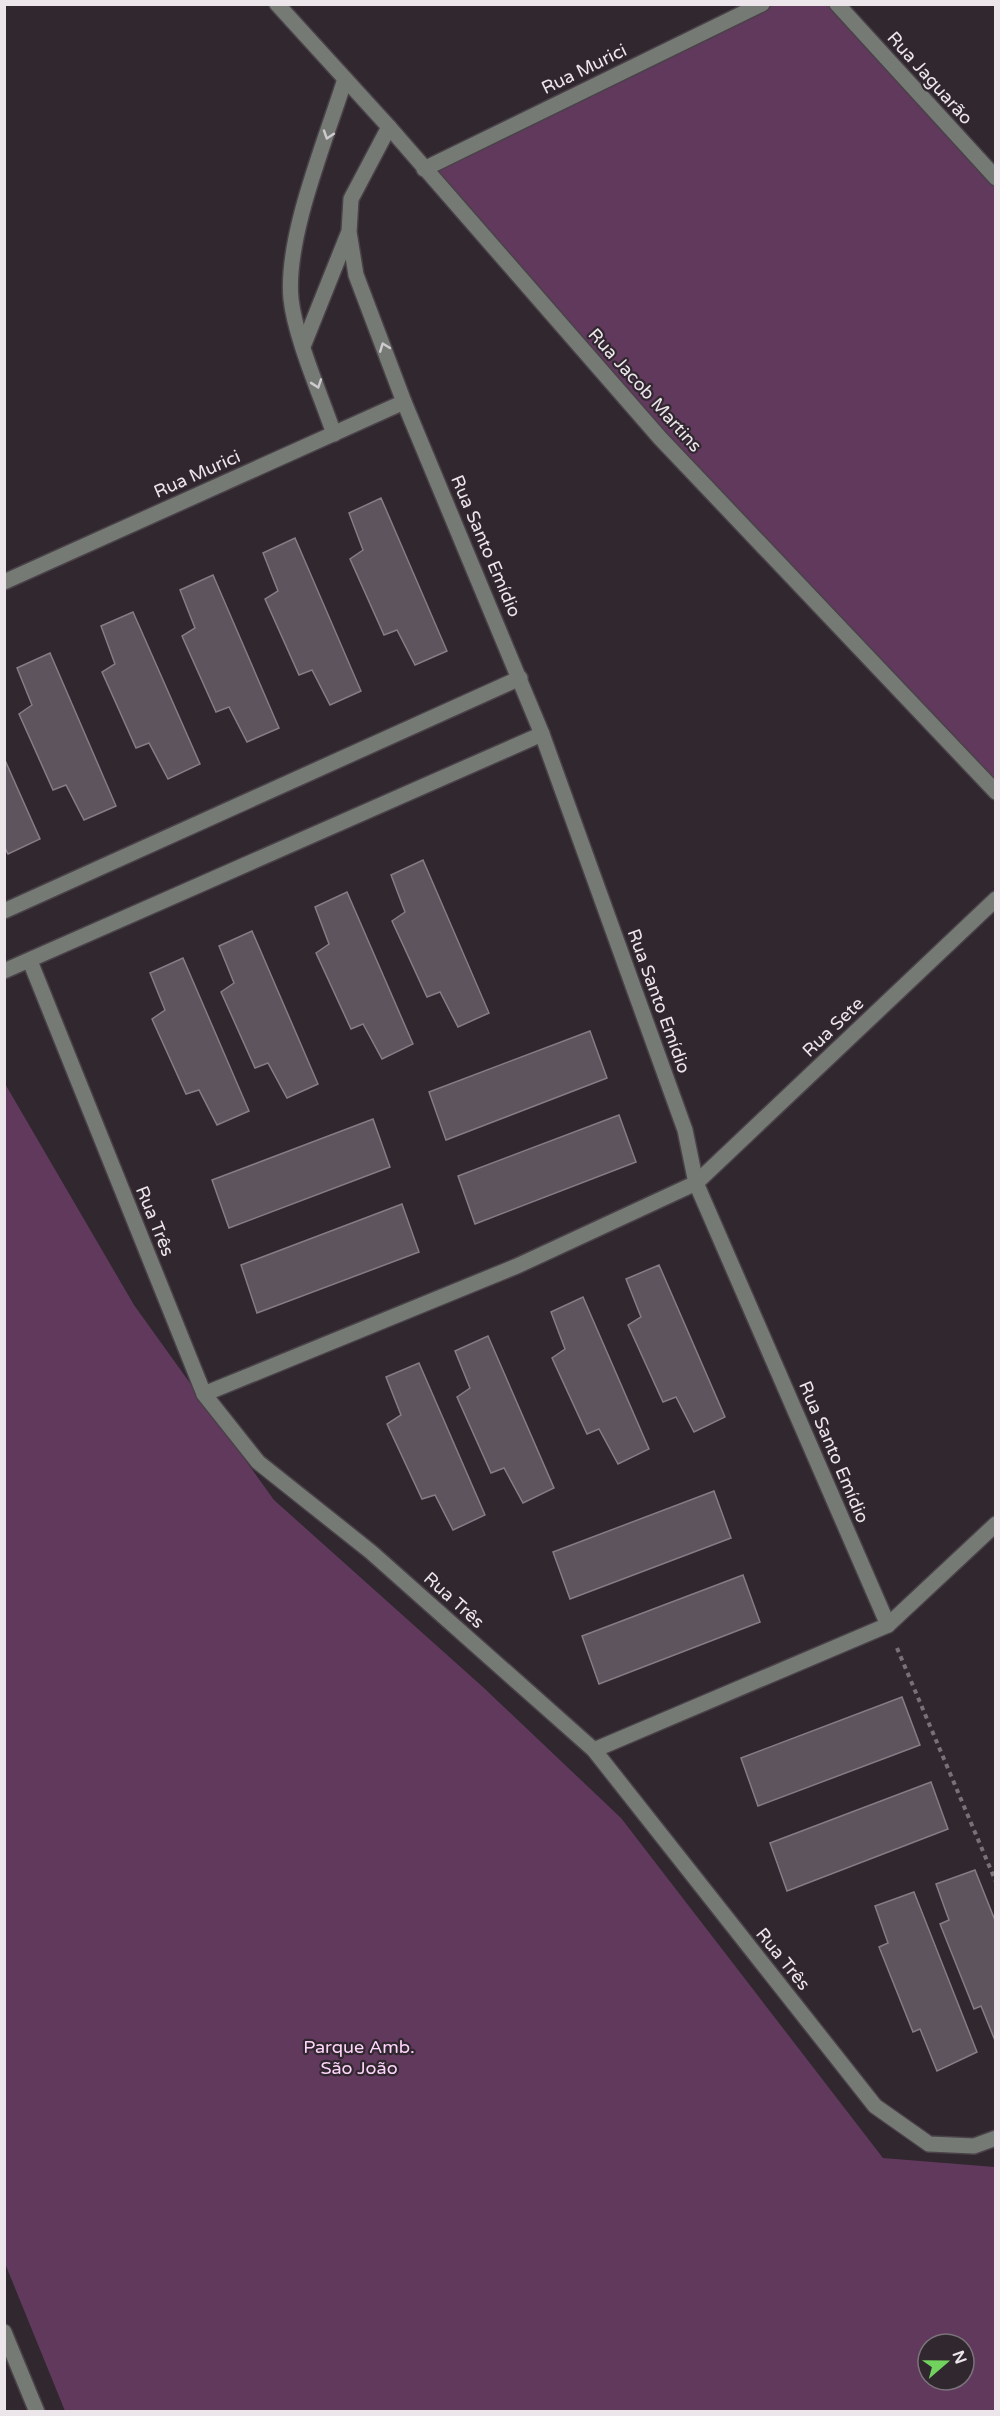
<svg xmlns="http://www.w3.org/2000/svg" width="1000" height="2416" font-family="'Varela Round',sans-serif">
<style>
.green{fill:#60395d;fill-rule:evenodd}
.building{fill:#5e545d;stroke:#877c86;stroke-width:1.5}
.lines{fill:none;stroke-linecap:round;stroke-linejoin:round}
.minor-casing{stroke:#4a4249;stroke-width:18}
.path{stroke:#797178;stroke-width:4;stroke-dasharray:4.5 4.5;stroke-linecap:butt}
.minor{stroke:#767a75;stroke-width:15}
.oneway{stroke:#cecbce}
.labels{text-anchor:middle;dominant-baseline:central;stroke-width:4.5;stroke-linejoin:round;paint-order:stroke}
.street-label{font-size:18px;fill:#ece6eb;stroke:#30272f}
.park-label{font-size:18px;fill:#ffd5fb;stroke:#30272f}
</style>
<rect width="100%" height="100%" fill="#30272f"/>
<!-- green -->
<g class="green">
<path d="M762,4L838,5L995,168V792L424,169Z"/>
<path d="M4,1082L134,1305L274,1500L484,1688L621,1818L883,2158L995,2167V2411H65L4,2261ZM928,2344H964V2380H928Z"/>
</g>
<!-- building -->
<g class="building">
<path d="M381,498L447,651L415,665L397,630L384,635L350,559L363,550L349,513Z"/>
<path d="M295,538L361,691L330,705L312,670L299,675L265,599L278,591L263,553Z"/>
<path d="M213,575L279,728L247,742L229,707L216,712L182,636L195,628L180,590Z"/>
<path d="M133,612L200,764L168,779L149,743L136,748L102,672L115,664L101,626Z"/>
<path d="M50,653L116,806L84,820L66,785L53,790L19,714L32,705L17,668Z"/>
<path d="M4,758L40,839L8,854L4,846Z"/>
<path d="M423,860L489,1013L458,1027L440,992L427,997L392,921L405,912L391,875Z"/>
<path d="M347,892L413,1044L382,1059L363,1024L351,1029L316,953L329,944L315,907Z"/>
<path d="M252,931L318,1084L287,1098L268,1063L255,1068L221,992L234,983L219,946Z"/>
<path d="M183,958L249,1111L217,1125L199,1090L186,1094L152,1019L165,1010L150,973Z"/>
<path d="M590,1031L607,1078L446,1140L429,1092Z"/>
<path d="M619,1115L636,1162L475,1224L458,1176Z"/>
<path d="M373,1119L390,1167L229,1228L212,1180Z"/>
<path d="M402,1204L419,1252L257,1313L241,1265Z"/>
<path d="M659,1265L725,1417L694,1432L676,1397L663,1402L628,1325L641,1317L626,1279Z"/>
<path d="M583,1297L649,1449L618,1464L599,1429L587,1434L552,1358L565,1349L551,1312Z"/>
<path d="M488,1336L554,1488L523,1503L504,1468L491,1473L457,1397L470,1388L455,1351Z"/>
<path d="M419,1363L485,1515L453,1530L435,1495L422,1499L387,1424L401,1415L386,1377Z"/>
<path d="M714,1491L731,1538L570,1599L553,1552Z"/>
<path d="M743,1575L760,1622L599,1684L582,1636Z"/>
<path d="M902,1697L920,1745L758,1806L741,1758Z"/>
<path d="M931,1782L948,1829L787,1891L770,1843Z"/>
<path d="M975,1870L996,1923V2043L981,2006L974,2009L940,1924L949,1920L936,1884Z"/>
<path d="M914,1892L977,2052L937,2071L920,2029L913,2032L879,1947L888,1943L875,1906Z"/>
</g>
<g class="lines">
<!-- minor casing -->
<g class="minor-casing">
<g id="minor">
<path d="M277,4L389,127L660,438L996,792"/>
<path d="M837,4L996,178"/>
<path d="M389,127L351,199L349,232L356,275L404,402L542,734L685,1130L696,1183L888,1625"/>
<path d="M424,169L762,4"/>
<path d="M304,344L348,234"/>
<path d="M334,434C321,396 295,337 291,299C285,237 326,140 345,79"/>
<path d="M4,582L404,402"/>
<path d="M4,911L520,678"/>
<path d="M30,961L204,1394L258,1462L371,1552L594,1750L875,2106L929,2144L974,2146L996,2138"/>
<path d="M4,971L542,734"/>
<path d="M204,1394L517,1266L696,1183L996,899"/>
<path d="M594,1750L888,1625L996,1524"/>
<path d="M4,2332L37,2412"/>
</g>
</g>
<!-- path -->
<path class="path" d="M897,1648L996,1882"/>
<!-- minor -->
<use href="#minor" class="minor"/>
</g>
<!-- one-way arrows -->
<defs><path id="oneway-chevron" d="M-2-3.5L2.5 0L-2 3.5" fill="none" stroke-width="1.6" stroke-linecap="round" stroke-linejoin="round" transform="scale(1.5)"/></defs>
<g class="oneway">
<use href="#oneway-chevron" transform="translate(328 135) rotate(108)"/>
<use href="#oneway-chevron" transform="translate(384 347) rotate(-111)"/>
<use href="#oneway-chevron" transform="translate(317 384) rotate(71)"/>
</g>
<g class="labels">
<!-- street labels -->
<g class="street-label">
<text transform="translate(584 69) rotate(-26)">Rua Murici</text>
<text transform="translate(930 78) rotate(48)">Rua Jaguarão</text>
<text transform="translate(645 390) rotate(48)">Rua Jacob Martins</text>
<text transform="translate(197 474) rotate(-24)">Rua Murici</text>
<text transform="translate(486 546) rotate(67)">Rua Santo Emídio</text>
<text transform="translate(659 1001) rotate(70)">Rua Santo Emídio</text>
<text transform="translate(833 1027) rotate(-44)">Rua Sete</text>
<text transform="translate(155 1221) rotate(68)">Rua Três</text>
<text transform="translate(834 1452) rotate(67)">Rua Santo Emídio</text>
<text transform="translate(454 1600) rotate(42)">Rua Três</text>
<text transform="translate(783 1959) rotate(51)">Rua Três</text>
</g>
<!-- park labels -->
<g class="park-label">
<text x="359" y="2047">Parque Amb.<tspan x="359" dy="21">São João</tspan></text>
</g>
</g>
<!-- border -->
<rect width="1000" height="2416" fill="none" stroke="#ece6eb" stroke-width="12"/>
<!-- north arrow -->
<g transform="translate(946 2362) rotate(70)"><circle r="28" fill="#30272f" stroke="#7b737a" stroke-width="1.5"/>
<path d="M0-4.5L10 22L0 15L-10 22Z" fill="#71d25e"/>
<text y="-9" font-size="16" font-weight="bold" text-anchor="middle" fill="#ece6eb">N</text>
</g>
</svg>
